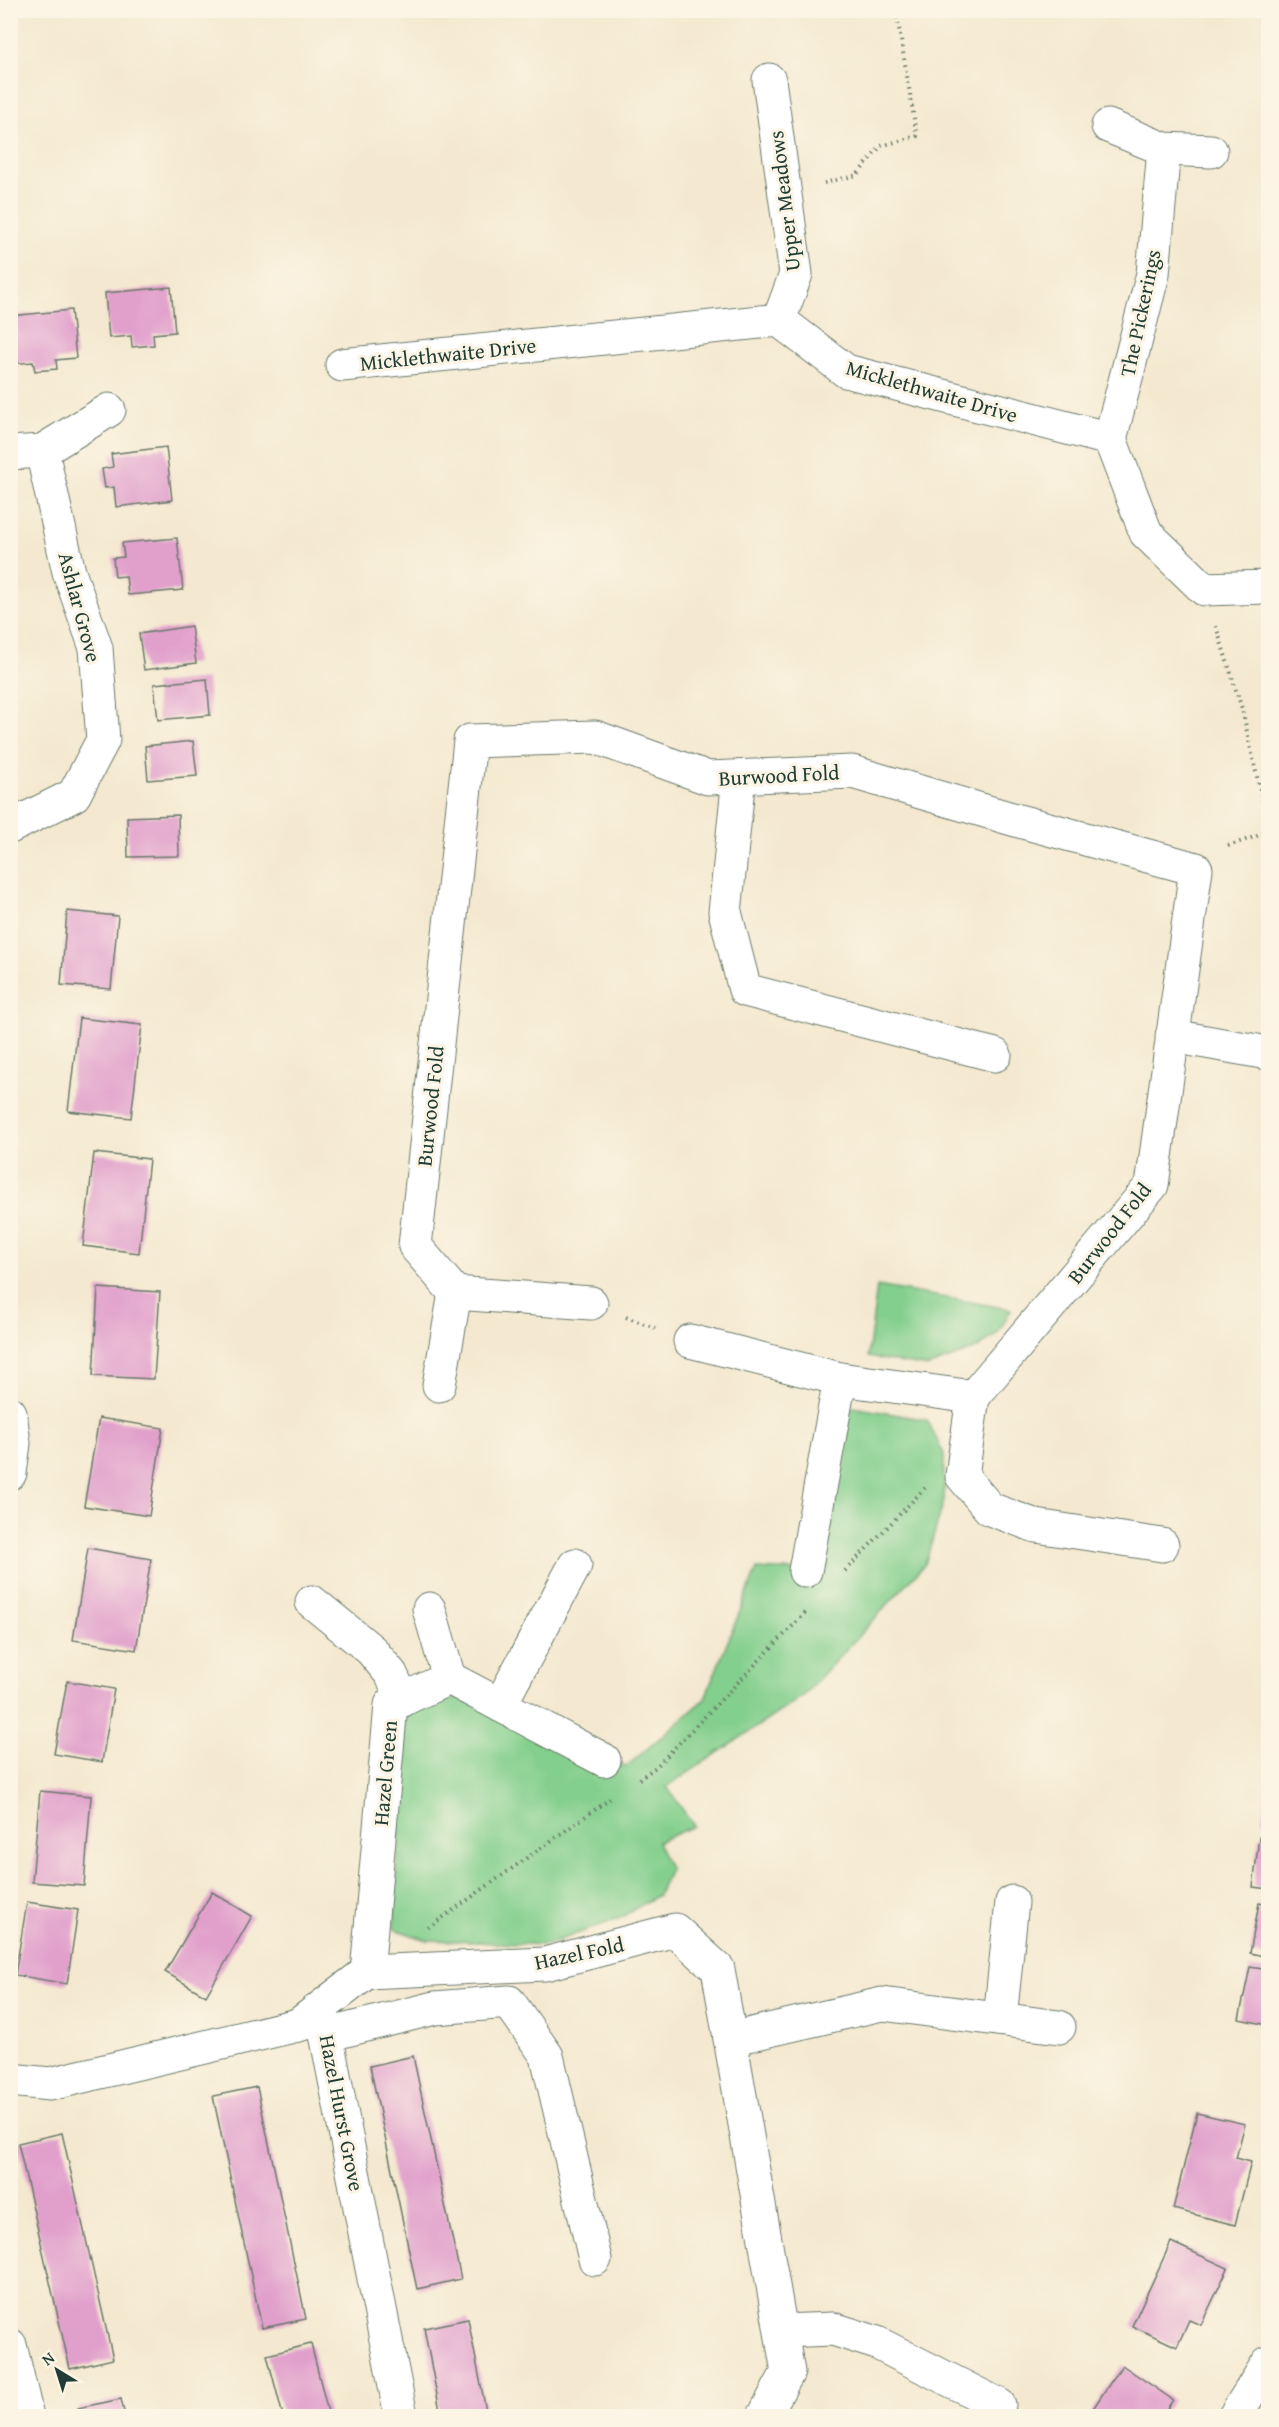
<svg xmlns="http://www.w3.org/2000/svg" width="1279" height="2427" font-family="'Gentium Book Plus',serif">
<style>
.green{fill:#83cf8d;stroke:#518660;stroke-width:1.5}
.building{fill:#e1a0cc}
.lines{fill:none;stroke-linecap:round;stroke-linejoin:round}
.minor-casing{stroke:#6a796b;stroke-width:35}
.path{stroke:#6a796b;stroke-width:4;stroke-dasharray:1.5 4.5;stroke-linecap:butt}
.minor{stroke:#fff;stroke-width:33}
.labels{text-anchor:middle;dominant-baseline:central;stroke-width:6;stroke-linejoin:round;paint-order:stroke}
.street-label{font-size:21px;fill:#1f3d34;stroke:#fcf5e5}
</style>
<rect width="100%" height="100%" fill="#fcf5e5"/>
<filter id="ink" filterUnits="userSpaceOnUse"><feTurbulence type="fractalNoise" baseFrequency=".0167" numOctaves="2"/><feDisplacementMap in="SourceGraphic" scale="12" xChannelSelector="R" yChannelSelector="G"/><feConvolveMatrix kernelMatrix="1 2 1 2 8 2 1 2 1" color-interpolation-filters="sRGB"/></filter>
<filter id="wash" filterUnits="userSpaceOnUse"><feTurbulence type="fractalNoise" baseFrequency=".008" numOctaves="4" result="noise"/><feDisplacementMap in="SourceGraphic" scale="24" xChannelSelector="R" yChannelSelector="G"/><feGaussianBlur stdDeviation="1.35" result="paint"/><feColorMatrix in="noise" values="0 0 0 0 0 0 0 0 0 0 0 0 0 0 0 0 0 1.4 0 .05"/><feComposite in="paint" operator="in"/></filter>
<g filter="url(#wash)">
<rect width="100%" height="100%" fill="#f4e9d0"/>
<!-- green -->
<g class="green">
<path d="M877,1286L1011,1309L998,1333L978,1348L927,1367L868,1357Z"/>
<path d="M836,1404L927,1420L944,1454V1501L925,1564L803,1696L667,1787L694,1826L657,1842L670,1870L658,1895L620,1918L546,1945L427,1940L394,1929L405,1713L475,1692L604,1760L627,1766L704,1700L757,1569L805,1571Z"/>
</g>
<g id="blocks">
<!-- building -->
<g class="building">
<path d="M171,287L175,332L153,334L154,345L132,347L131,336L109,338L105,293Z"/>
<path d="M71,310L76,358L56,360L57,369L35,371L33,362L10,364V316Z"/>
<path d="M166,447L172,500L116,507L114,487L105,488L102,469L113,467L111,454Z"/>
<path d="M177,538L183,590L128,595L126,576L115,577L113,558L124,557L122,543Z"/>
<path d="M191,626L196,663L144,670L139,634Z"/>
<path d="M207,679L210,715L158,720L154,684Z"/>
<path d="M10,719L15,756H10Z"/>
<path d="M193,741L197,776L148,780L145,746Z"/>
<path d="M178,815L179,856L128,857L127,817Z"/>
<path d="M67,911L118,916L111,989L61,985Z"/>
<path d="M79,1018L142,1025L131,1118L68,1111Z"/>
<path d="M94,1153L149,1159L139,1253L83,1246Z"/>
<path d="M98,1288L160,1292L154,1379L93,1376Z"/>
<path d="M99,1418L163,1428L149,1516L84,1506Z"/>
<path d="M88,1548L151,1559L136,1650L73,1640Z"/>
<path d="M67,1681L114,1689L102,1762L54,1754Z"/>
<path d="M1267,1781L1268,1782V1821L1262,1820Z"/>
<path d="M40,1791L91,1796L84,1886L32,1882Z"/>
<path d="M1259,1837L1268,1838V1889L1253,1887Z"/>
<path d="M212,1892L252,1916L206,1996L165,1972Z"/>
<path d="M27,1902L78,1910L67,1984L15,1975Z"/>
<path d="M1259,1903L1268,1905V1957L1250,1953Z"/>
<path d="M1250,1967L1268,1970V2025L1239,2019Z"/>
<path d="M413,2056L461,2279L417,2289L370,2066Z"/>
<path d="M257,2087L306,2319L262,2328L213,2096Z"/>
<path d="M1197,2113L1245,2124L1236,2158L1251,2162L1235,2225L1173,2209Z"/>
<path d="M62,2133L113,2359L70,2369L18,2143Z"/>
<path d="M1171,2242L1228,2268L1201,2325L1189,2320L1177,2347L1132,2326Z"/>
<path d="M468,2319L487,2416H441L424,2328Z"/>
<path d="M311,2344L329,2416H283L267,2355Z"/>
<path d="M1122,2365L1173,2400L1162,2416H1088Z"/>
<path d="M121,2399L125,2416H80L78,2408Z"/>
</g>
</g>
</g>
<g filter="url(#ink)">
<use href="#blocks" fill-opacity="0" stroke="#6a796b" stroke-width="1.5"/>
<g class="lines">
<!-- minor casing -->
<g class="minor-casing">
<g id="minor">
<path d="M769,80L796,274L779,320"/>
<path d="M1108,126L1164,149L1211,151"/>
<path d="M342,365L779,320L846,371L1110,439L1146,533L1204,589L1268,587"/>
<path d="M1110,439L1153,274L1164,149"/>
<path d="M10,453L42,451L109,410"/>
<path d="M739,777L725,912L745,990L995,1055"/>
<path d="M10,827L74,795L103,740L96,648L69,572L42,451"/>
<path d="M1172,1036L1268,1053"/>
<path d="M591,1303L455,1293L415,1246L470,741L595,737L708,778L852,772L1019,821L1196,869L1152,1185L973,1397L962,1476L990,1509L1036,1526L1162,1545"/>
<path d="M690,1341L840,1379L973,1397"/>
<path d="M439,1385L455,1293"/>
<path d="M10,1413L14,1443L10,1473"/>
<path d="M805,1571L840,1379"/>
<path d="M312,1602L371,1650L391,1674L403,1700"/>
<path d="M429,1609L449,1678"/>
<path d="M500,1705L575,1565"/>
<path d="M367,1972L391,1705L449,1678L604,1760"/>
<path d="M1000,2019L1012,1902"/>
<path d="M298,2025L367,1972L545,1964L675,1930L718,1969L788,2372L764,2416"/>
<path d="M326,2035L435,2008L509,2002L547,2056L595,2259"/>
<path d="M730,2039L882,2004L1059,2027"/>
<path d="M10,2080L50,2084L323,2019L401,2416"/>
<path d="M781,2331L833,2329L877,2343L999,2405"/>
<path d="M10,2345L27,2416"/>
<path d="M1235,2416L1268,2363"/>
</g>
</g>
<!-- path -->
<g class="path">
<path d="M824,183L857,175L881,146L917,136L896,10"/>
<path d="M1216,626L1242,709L1268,826"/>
<path d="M1228,846L1268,832"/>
<path d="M626,1317L655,1328"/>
<path d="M845,1571L925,1488"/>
<path d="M639,1779L656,1767L807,1611"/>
<path d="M428,1928L610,1799"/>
</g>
<!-- minor -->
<use href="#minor" class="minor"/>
</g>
</g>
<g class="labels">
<!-- street labels -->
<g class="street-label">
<text transform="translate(784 201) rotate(-97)">Upper Meadows</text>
<text transform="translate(1140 313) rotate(-78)">The Pickerings</text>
<text transform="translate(448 354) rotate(-6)">Micklethwaite Drive</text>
<text transform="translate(932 391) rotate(16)">Micklethwaite Drive</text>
<text transform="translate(80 607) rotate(75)">Ashlar Grove</text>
<text transform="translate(779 775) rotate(-3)">Burwood Fold</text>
<text transform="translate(430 1106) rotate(-84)">Burwood Fold</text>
<text transform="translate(1109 1233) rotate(-52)">Burwood Fold</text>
<text transform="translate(385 1773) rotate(-85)">Hazel Green</text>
<text transform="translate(579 1953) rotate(-12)">Hazel Fold</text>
<text transform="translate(342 2113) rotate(79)">Hazel Hurst Grove</text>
</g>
</g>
<!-- margin -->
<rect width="1279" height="2427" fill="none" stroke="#fcf5e5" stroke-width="36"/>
<!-- north arrow -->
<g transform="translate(57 2370) rotate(322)" stroke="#fcf5e5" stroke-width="4.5" paint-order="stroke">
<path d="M0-4.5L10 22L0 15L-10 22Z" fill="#1f3d34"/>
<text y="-9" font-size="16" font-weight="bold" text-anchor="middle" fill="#1f3d34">N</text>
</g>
</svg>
